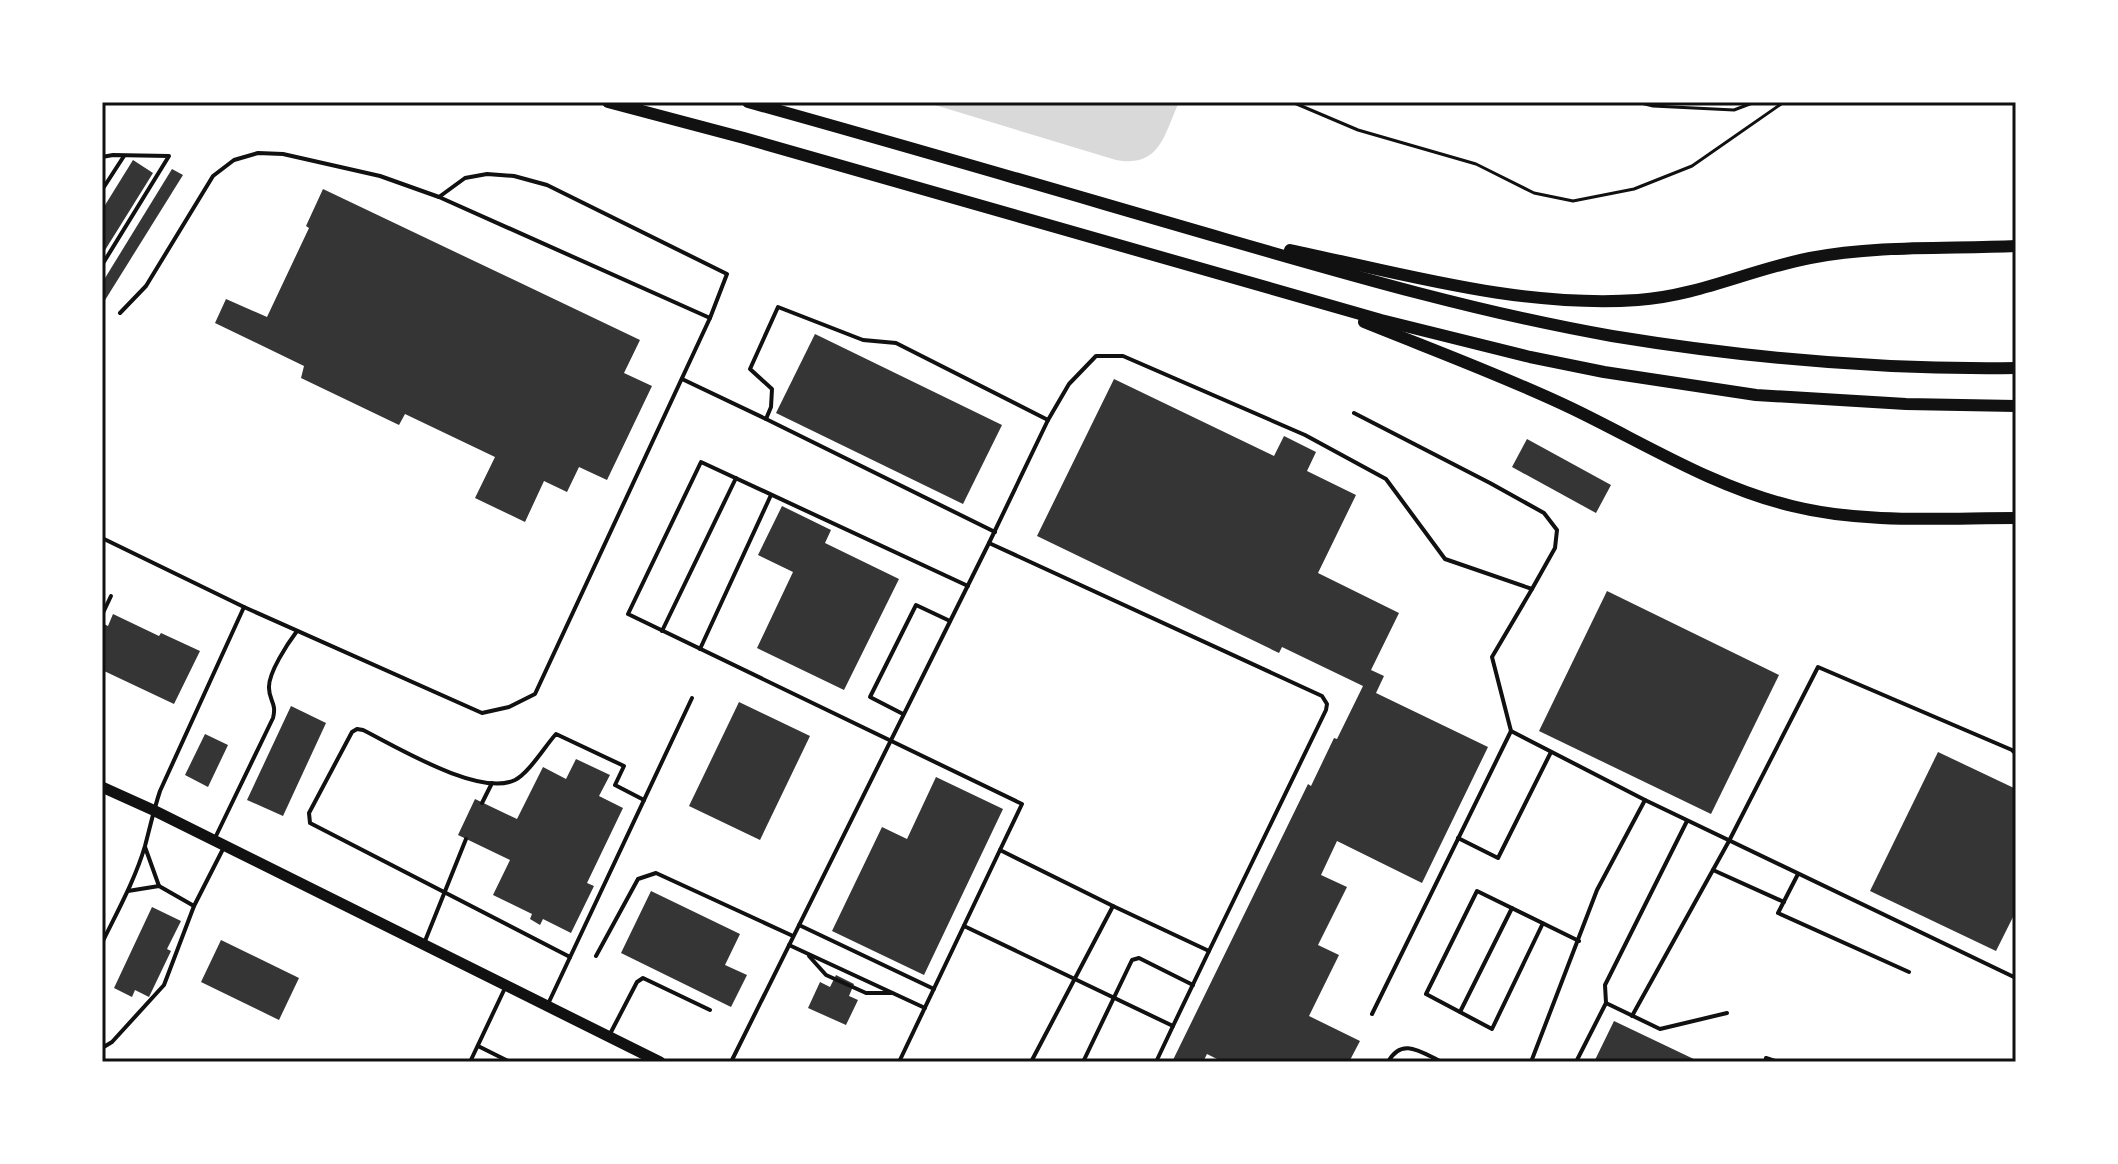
<svg xmlns="http://www.w3.org/2000/svg" width="2118" height="1164" font-family="Cabin,sans-serif">
<style>
.water{fill:#d9d9d9}
.building{fill:#353535}
.lines{fill:none;stroke-linecap:round;stroke-linejoin:round}
.path{stroke:#111;stroke-width:3}
.service{stroke:#111;stroke-width:4}
.primary{stroke:#111;stroke-width:11}
.motorway{stroke:#111;stroke-width:12}
.neatline{fill:none;stroke:#111;stroke-width:3}
</style>
<rect width="100%" height="100%" fill="#fff"/>
<!-- water -->
<path class="water" d="M925,102H1179C1164,135 1160,168 1116,160Z"/>
<!-- building -->
<g class="building">
<path d="M133,160L153,173L102,255V210Z"/>
<path d="M172,169L183,175L102,305V283Z"/>
<path d="M323,189L640,340L624,373L652,386L607,480L579,467L567,492L544,481L525,522L475,498L495,457L405,414L399,425L301,378L304,366L215,323L226,299L267,317L309,228L306,226Z"/>
<path d="M815,334L1002,425L963,504L776,413Z"/>
<path d="M1114,379L1274,456L1284,436L1316,452L1307,471L1356,495L1318,573L1399,613L1371,670L1384,676L1376,693L1488,747L1422,883L1337,841L1321,875L1347,887L1318,945L1339,955L1309,1016L1360,1041L1349,1062H1223L1207,1054L1203,1062H1172L1308,784L1311,786L1334,738L1337,739L1363,686L1282,647L1279,653L1037,536Z"/>
<path d="M1527,439L1611,485L1596,513L1512,467Z"/>
<path d="M782,506L831,530L825,543L899,579L844,690L757,648L793,572L758,555Z"/>
<path d="M1607,591L1779,675L1711,814L1539,731Z"/>
<path d="M113,614L159,636L161,633L200,651L174,704L102,670V623L108,626Z"/>
<path d="M739,702L810,736L760,840L689,806Z"/>
<path d="M291,706L326,723L283,816L247,800Z"/>
<path d="M205,734L228,745L208,787L185,775Z"/>
<path d="M1938,752L2016,789V911L1996,951L1870,891Z"/>
<path d="M576,759L610,775L599,796L623,808L587,883L594,886L571,933L543,919L540,925L530,919L532,914L493,895L510,860L458,835L475,799L517,819L543,767L566,779Z"/>
<path d="M936,777L1003,809L924,975L832,931L882,827L907,839Z"/>
<path d="M651,891L740,934L725,965L747,975L731,1007L621,953Z"/>
<path d="M152,907L181,921L167,949L171,951L149,997L135,990L132,997L114,988Z"/>
<path d="M221,940L299,978L279,1020L201,982Z"/>
<path d="M836,975L854,984L849,996L858,1000L846,1025L808,1008L820,982L830,987Z"/>
<path d="M1614,1021L1700,1062H1594Z"/>
</g>
<g class="lines">
<!-- path -->
<g class="path">
<path d="M1292,102L1358,130L1476,164L1534,193L1573,201L1634,189L1692,166L1784,102"/>
<path d="M1637,102L1653,106L1734,110L1755,102"/>
</g>
<!-- service -->
<g class="service">
<path d="M102,157L113,155L169,156L102,265"/>
<path d="M102,190L124,156"/>
<path d="M439,197L465,178L487,174L514,176L547,185L727,274L710,318"/>
<path d="M120,313L146,286L213,176L234,160L258,153L283,154L380,176L439,197L710,318L535,694L509,707L482,713L244,607"/>
<path d="M682,379L766,419L995,532"/>
<path d="M1354,413L1490,483L1544,513L1557,530L1555,548L1532,589"/>
<path d="M766,419L771,407L772,389L750,369L778,307L863,340L896,343L1048,420"/>
<path d="M102,538L244,607L160,791C154,809 150,827 145,846C135,880 117,912 102,943"/>
<path d="M989,543L1322,696L1327,704L1326,710L1209,951L1113,906L1031,1062"/>
<path d="M968,586L701,462L628,614L1022,804L1000,850L1113,906"/>
<path d="M102,615L111,596"/>
<path d="M662,631L736,478"/>
<path d="M700,649L771,495"/>
<path d="M903,714L870,697L916,605L950,621"/>
<path d="M482,803L492,783"/>
<path d="M215,838L273,718C277,703 269,701 269,688C268,673 288,643 297,631"/>
<path d="M1458,838L1498,858L1551,752"/>
<path d="M145,847L159,886"/>
<path d="M1713,870L1784,902"/>
<path d="M1798,874L1778,913L1909,972"/>
<path d="M128,891L159,886L194,906"/>
<path d="M1543,923L1492,1029L1426,994L1477,891L1579,941"/>
<path d="M799,925L934,989"/>
<path d="M964,926L1173,1026L1209,951"/>
<path d="M425,941L466,839"/>
<path d="M789,945L925,1008"/>
<path d="M596,956L638,879L656,873L793,936"/>
<path d="M809,956L826,975L866,993H892"/>
<path d="M570,957L310,823L309,813L352,732L357,729L363,730C397,747 479,797 515,780C529,773 545,746 556,734L624,766L615,785L644,800"/>
<path d="M1606,1003L1660,1029L1727,1013"/>
<path d="M548,1004L692,698"/>
<path d="M1460,1012L1512,908"/>
<path d="M1372,1014L1511,731"/>
<path d="M1632,1016L1729,841L1818,667L2012,750L2016,754"/>
<path d="M610,1034L637,982L643,978L710,1010"/>
<path d="M478,1046L510,1062"/>
<path d="M102,1048L112,1042L164,985L194,906L223,849"/>
<path d="M1766,1058L1778,1062"/>
<path d="M470,1062L505,988"/>
<path d="M731,1062L989,543L1048,420L1069,384L1096,356H1123L1305,435L1386,479L1445,559L1532,589L1492,657L1511,731L1645,800"/>
<path d="M899,1062L1000,850"/>
<path d="M1083,1062L1132,960L1139,958L1193,985"/>
<path d="M1156,1062L1173,1026"/>
<path d="M1388,1062C1402,1036 1422,1053 1442,1062"/>
<path d="M1531,1062L1597,890L1645,800L2016,978"/>
<path d="M1576,1062L1606,1003L1605,985L1687,821"/>
</g>
<!-- primary -->
<path class="primary" d="M102,787L153,810L660,1062"/>
<!-- motorway -->
<g class="motorway">
<path d="M608,102L744,138L1381,320L1530,357L1604,372L1756,395L1906,404L2016,406"/>
<path d="M748,102C907,146 1066,193 1225,239C1353,276 1481,313 1612,336C1746,358 1881,370 2016,368"/>
<path d="M1290,250C1405,274 1520,308 1638,300C1698,296 1752,269 1810,258C1878,245 1947,249 2016,246"/>
<path d="M1364,322C1433,350 1504,376 1571,408C1644,443 1713,487 1792,506C1864,524 1942,518 2016,518"/>
</g>
</g>
<!-- border -->
<rect width="2118" height="1164" fill="none" stroke="#ffffff" stroke-width="208"/>
<rect x="104" y="104" width="1910" height="956" class="neatline"/>
</svg>
